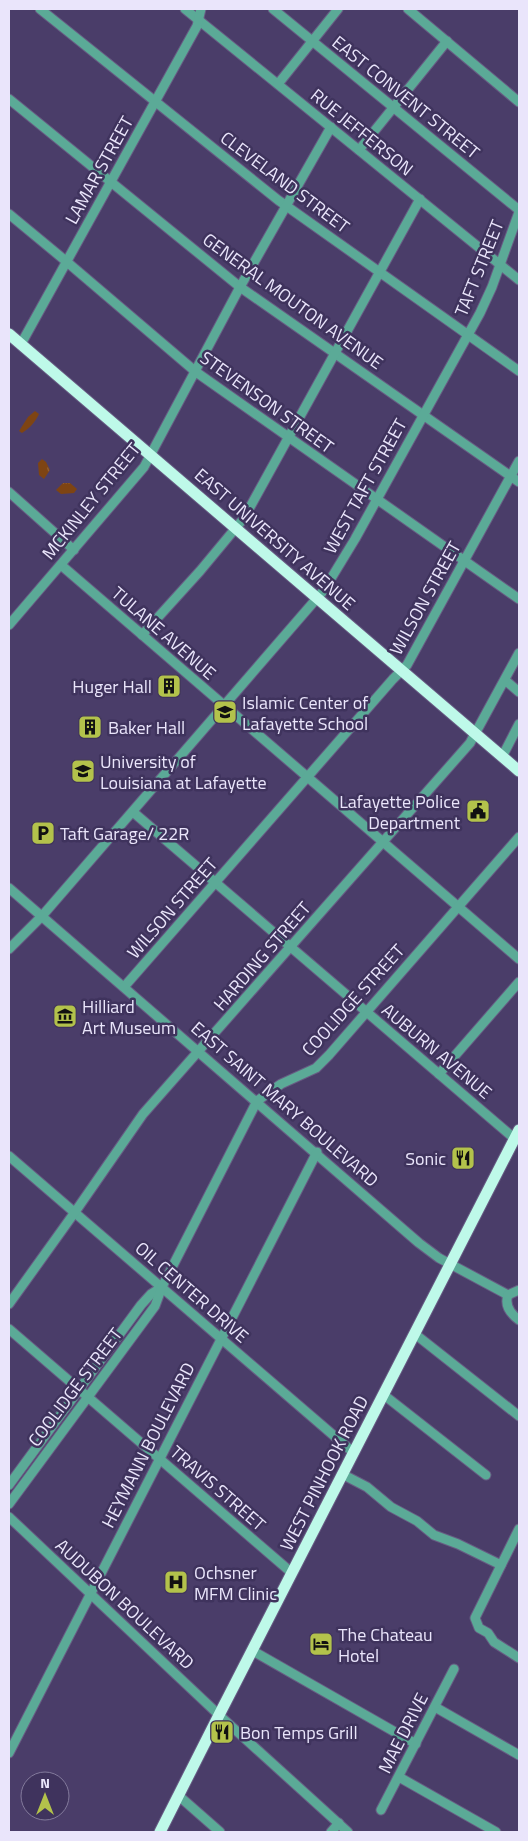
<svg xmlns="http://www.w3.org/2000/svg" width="528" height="1841" font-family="'Titillium Web',sans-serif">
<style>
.grass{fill:url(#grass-tufts)}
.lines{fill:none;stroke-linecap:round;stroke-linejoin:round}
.minor-casing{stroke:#675b83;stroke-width:11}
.major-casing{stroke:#675b83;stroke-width:13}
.minor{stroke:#5baa97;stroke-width:9}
.major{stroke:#bef9e9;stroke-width:11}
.labels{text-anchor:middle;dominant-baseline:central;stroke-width:5;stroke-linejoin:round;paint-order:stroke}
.street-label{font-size:18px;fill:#eae5fb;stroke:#3f335d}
.poi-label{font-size:18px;fill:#eae5fb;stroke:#3f335d;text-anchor:start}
</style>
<defs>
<pattern id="grass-tufts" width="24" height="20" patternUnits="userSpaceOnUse" patternTransform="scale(1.25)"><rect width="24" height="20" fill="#7e4413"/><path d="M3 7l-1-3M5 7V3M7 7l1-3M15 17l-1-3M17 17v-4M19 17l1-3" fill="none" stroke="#905f36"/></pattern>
</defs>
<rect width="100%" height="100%" fill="#4a3d69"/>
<!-- grass -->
<g class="grass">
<path d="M35,411L39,414C35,422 30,428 22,433L19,431L28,417Z"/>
<path d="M42,459L46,462L50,470L44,479L39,475L38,463Z"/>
<path d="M63,483H70L77,489L74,493L61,494L56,490Z"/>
</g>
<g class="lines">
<!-- minor casing -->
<g class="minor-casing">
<g id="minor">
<path d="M40,9L278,200L519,371"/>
<path d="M185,9L519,280"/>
<path d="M273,9L519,210"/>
<path d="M408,9L519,102"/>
<path d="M278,84L338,9"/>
<path d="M9,99L240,287L519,482"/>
<path d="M359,150L447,41"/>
<path d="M9,214L67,262L196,372L519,599"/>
<path d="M21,344L197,26L201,9"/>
<path d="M9,492L74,550"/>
<path d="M61,565L519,959"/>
<path d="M9,625L144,467L240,287L331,127"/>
<path d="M142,635L200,571L244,518L420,199"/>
<path d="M505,680L519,692"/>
<path d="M502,757L519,724"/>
<path d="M133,812L515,1139"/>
<path d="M9,888L419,1243L439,1258L508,1295"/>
<path d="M9,949L42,916L324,590L355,539L480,313L492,287L519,212"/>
<path d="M124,987L393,679L407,665L519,461"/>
<path d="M439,1074L519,982"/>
<path d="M9,1156L354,1453"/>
<path d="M508,1295C504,1306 511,1314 519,1320"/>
<path d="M508,1295L519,1290"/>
<path d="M9,1304L75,1212L143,1114L470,743L519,653"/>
<path d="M9,1329L292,1573"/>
<path d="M415,1334L519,1416"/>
<path d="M384,1395L486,1475"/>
<path d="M342,1474L367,1487L391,1507L417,1521L434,1535L458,1544L501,1565"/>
<path d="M9,1485L141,1305L151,1294L162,1287"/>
<path d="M9,1504L155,1306L162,1287L257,1101L281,1084L316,1068L329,1055L519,837"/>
<path d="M9,1517L219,1715L348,1832"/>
<path d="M519,1529L475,1618L479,1628L488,1633L494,1642L519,1658"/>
<path d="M253,1651L416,1744"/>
<path d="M435,1707L519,1755"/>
<path d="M9,1753L317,1152"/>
<path d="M399,1777L496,1832"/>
<path d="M179,1796L220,1832"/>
<path d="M381,1810L454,1669"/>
<path d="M331,1832L339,1823"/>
</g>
</g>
<!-- major casing -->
<g class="major-casing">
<g id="major">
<path d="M9,334L519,771"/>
<path d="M160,1832L219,1715L519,1130"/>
</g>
</g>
<!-- minor -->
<use href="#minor" class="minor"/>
<!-- major -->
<use href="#major" class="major"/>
</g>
<!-- icons -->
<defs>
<g id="building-square" transform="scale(1.25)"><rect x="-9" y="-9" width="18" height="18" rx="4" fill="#b3c24b" stroke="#3f335d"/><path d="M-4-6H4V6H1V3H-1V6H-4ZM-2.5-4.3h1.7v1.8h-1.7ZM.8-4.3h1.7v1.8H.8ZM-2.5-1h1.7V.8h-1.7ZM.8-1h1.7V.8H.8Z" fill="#111"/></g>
<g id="school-square" transform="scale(1.25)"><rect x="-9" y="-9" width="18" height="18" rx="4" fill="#b3c24b" stroke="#3f335d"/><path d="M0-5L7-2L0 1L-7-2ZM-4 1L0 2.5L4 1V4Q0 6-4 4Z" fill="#111"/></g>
<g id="university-square" transform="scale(1.25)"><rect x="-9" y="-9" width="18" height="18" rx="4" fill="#b3c24b" stroke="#3f335d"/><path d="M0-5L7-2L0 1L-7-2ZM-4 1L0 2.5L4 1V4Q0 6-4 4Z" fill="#111"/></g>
<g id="civic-square" transform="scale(1.25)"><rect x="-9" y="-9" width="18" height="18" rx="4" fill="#b3c24b" stroke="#3f335d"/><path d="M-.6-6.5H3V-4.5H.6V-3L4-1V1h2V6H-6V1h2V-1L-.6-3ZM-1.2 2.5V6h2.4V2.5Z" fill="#111"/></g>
<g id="parking-square" transform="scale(1.25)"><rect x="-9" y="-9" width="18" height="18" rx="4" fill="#b3c24b" stroke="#3f335d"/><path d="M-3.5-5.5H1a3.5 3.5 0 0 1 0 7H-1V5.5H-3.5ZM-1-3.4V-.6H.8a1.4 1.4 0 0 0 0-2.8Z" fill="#111"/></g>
<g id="museum-square" transform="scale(1.25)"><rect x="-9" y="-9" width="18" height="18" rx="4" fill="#b3c24b" stroke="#3f335d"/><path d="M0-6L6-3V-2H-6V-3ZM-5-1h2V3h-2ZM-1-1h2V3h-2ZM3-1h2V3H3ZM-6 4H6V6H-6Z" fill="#111"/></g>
<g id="restaurant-square" transform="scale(1.25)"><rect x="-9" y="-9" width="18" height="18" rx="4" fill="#b3c24b" stroke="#3f335d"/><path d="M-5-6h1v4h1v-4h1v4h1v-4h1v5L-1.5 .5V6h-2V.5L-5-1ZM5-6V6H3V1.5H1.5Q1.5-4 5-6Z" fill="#111"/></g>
<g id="hospital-square" transform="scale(1.25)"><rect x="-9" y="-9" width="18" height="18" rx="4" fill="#b3c24b" stroke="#3f335d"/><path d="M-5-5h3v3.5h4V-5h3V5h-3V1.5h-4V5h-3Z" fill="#111"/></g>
<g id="hotel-square" transform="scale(1.25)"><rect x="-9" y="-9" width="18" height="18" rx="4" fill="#b3c24b" stroke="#3f335d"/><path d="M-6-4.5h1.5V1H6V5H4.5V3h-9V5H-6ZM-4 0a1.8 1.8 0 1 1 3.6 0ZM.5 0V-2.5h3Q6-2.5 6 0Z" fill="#111"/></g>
</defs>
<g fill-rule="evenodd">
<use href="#building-square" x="169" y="686"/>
<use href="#school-square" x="225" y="712"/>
<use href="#building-square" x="90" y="727"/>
<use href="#university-square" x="83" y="771"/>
<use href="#civic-square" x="478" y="811"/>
<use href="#parking-square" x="43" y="833"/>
<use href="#museum-square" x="65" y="1016"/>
<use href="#restaurant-square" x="463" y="1158"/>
<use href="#hospital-square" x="176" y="1582"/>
<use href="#hotel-square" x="321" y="1644"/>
<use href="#restaurant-square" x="222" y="1732"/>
</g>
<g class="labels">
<!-- street labels -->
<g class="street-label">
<text transform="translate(406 97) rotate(39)">EAST CONVENT STREET</text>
<text transform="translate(362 132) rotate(39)">RUE JEFFERSON</text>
<text transform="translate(99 170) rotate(-61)">LAMAR STREET</text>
<text transform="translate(285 182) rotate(37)">CLEVELAND STREET</text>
<text transform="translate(479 268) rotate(-68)">TAFT STREET</text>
<text transform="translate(293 301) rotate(36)">GENERAL MOUTON AVENUE</text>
<text transform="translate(267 402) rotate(36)">STEVENSON STREET</text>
<text transform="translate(365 486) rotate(-61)">WEST TAFT STREET</text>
<text transform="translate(91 501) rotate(-51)">MCKINLEY STREET</text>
<text transform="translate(275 539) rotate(41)">EAST UNIVERSITY AVENUE</text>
<text transform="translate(425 598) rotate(-61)">WILSON STREET</text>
<text transform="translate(164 633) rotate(41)">TULANE AVENUE</text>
<text transform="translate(172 908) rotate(-49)">WILSON STREET</text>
<text transform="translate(262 956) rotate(-49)">HARDING STREET</text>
<text transform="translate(353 1000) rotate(-48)">COOLIDGE STREET</text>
<text transform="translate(437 1051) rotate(40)">AUBURN AVENUE</text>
<text transform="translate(285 1104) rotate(41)">EAST SAINT MARY BOULEVARD</text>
<text transform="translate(192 1292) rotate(41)">OIL CENTER DRIVE</text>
<text transform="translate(75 1387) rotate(-53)">COOLIDGE STREET</text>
<text transform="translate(148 1445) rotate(-63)">HEYMANN BOULEVARD</text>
<text transform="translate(324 1473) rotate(-63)">WEST PINHOOK ROAD</text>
<text transform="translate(218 1488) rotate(41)">TRAVIS STREET</text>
<text transform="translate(125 1604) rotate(43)">AUDUBON BOULEVARD</text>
<text transform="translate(403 1733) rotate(-63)">MAE DRIVE</text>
</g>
<!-- poi labels -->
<g class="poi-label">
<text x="152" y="686" text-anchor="end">Huger Hall</text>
<text x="242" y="702">Islamic Center of<tspan x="242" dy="21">Lafayette School</tspan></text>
<text x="108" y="727">Baker Hall</text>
<text x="100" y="761">University of<tspan x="100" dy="21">Louisiana at Lafayette</tspan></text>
<text x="460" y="801" text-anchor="end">Lafayette Police<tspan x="460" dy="21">Department</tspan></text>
<text x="60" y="833">Taft Garage/ 22R</text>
<text x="82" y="1006">Hilliard<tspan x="82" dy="21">Art Museum</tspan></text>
<text x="446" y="1158" text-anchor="end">Sonic</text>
<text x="194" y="1572">Ochsner<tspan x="194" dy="21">MFM Clinic</tspan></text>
<text x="338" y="1634">The Chateau<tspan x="338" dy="21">Hotel</tspan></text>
<text x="240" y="1732">Bon Temps Grill</text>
</g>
</g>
<!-- border -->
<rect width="528" height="1841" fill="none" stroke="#eae5fb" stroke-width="20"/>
<!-- north arrow -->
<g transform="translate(45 1796)"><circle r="24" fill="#3f335d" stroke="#837a9c"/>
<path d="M0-4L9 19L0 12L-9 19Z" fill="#b3c24b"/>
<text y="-8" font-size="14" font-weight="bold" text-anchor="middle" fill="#eae5fb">N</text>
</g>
</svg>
